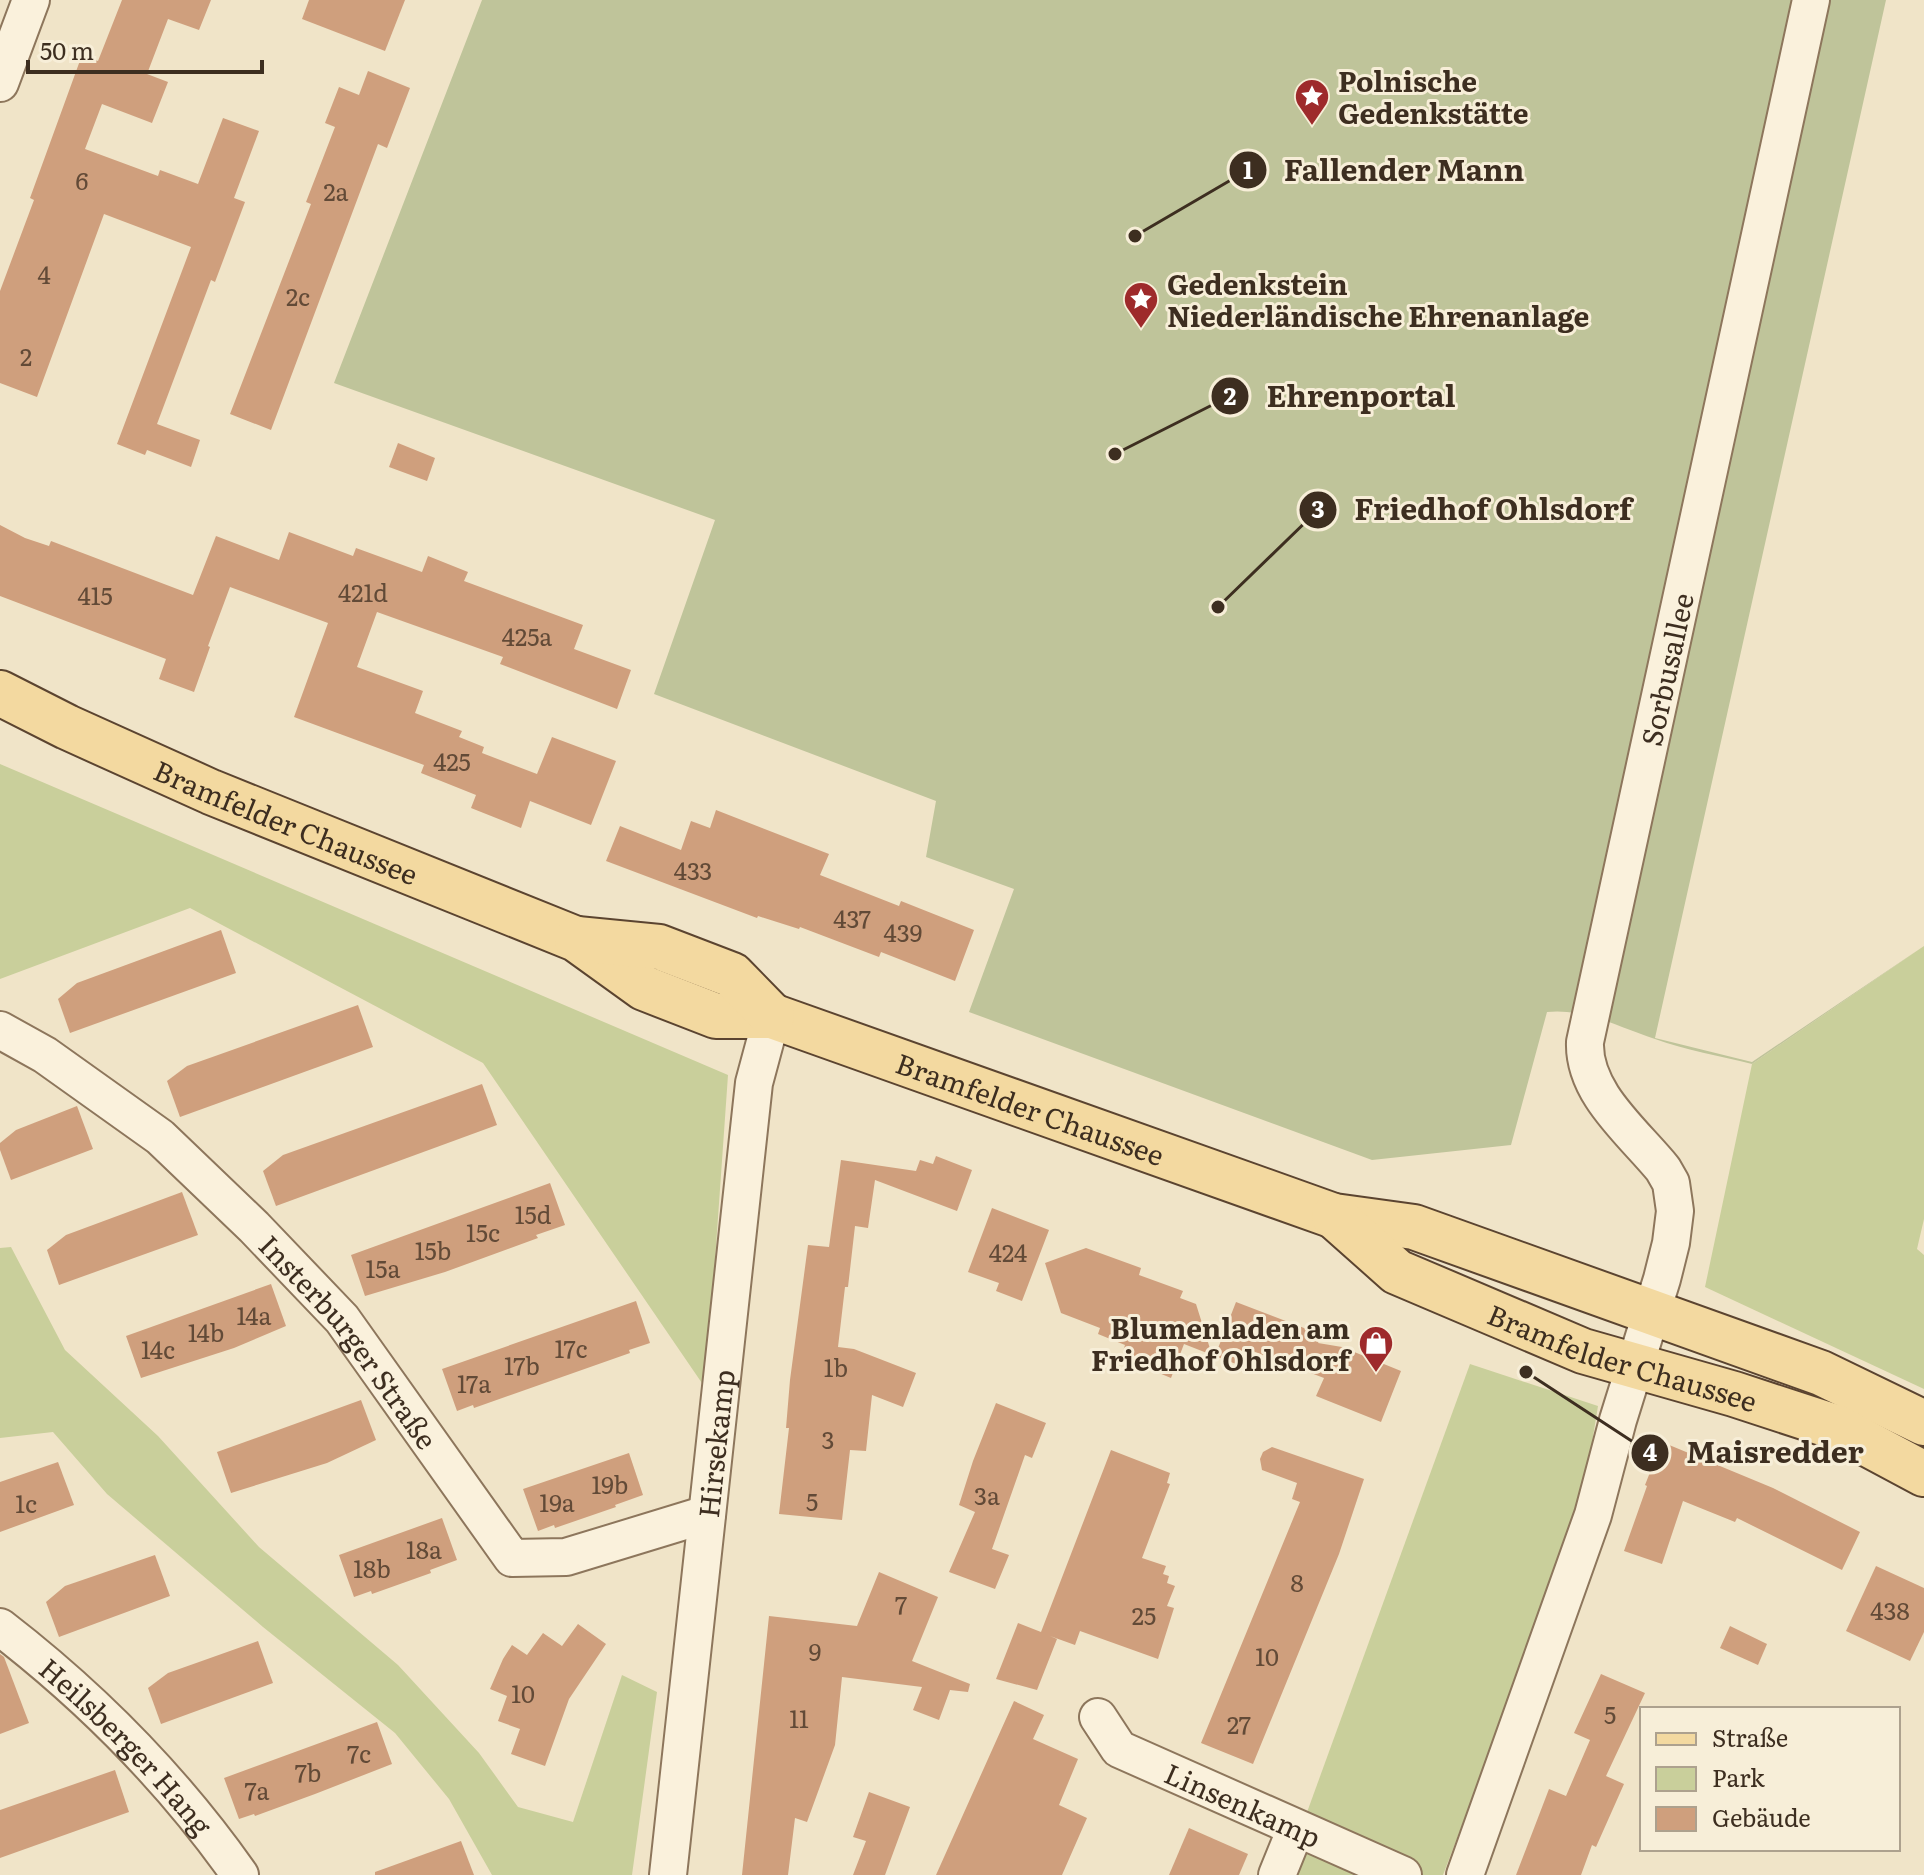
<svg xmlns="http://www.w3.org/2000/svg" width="1924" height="1875" font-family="Literata,serif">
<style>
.green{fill:#c9cf9b}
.cemetery{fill:#bfc49a}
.building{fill:#cf9f7d}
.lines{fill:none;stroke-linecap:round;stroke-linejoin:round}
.street-casing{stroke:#8d765c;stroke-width:40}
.primary-casing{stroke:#5b4430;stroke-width:48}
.street{stroke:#faf1dc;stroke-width:36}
.primary{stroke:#f3d9a0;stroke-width:44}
.labels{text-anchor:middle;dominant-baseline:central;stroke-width:6;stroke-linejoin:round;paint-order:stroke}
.number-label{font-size:24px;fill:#624a37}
.poi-label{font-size:28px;font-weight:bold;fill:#3d2e20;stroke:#f7eed8;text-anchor:start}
.street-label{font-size:28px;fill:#3d2e20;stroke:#f7eed8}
.leader{fill:none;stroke:#3d2e20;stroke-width:3}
.callout-dot{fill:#3d2e20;stroke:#f7eed8;stroke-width:3}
.mark-label{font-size:24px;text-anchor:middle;font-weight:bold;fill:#fff}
.callout-label{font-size:30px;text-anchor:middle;font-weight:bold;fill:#3d2e20;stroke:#f7eed8;stroke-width:6;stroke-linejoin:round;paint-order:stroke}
</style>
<rect width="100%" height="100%" fill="#f0e4c8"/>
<!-- green -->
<g class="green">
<path d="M0,764L728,1075L706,1389L483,1063L190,908L0,979Z"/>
<path d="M1924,946V1219L1917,1249L1924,1255V1389L1705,1287L1752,1064Z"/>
<path d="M11,1247L65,1350L158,1436L259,1547L398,1665L479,1753L518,1807L573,1822L622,1675L657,1692L632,1875H492L449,1799L395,1733L263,1627L107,1494L53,1432L0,1438V1248Z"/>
<path d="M1470,1364L1598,1406L1580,1516L1443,1875H1291L1306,1815Z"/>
</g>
<!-- cemetery -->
<path class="cemetery" d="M482,0H1886L1655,1038L1752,1062L1924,946L1752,1064C1720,1056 1686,1050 1655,1039C1621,1028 1585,1008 1547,1012L1511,1145L1372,1160L969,1012L1014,889L926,857L936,801L654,694L715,520L334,383Z"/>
<!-- building -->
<g class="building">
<path d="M122,0H211L199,30L168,19L147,74L168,82L152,123L102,104L85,149L158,176L160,170L198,184L223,118L259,131L234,198L245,202L215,282L211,280L157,424L200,440L191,467L147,450L145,455L117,444L191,247L104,214L37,397L0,383V291L34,200L30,198L82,55L98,61Z"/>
<path d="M309,0H405L385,51L302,19Z"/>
<path d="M368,71L410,88L387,148L378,144L271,430L230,414L311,204L306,202L335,127L325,123L339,87L359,95Z"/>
<path d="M398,443L435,458L427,481L389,467Z"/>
<path d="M0,525L25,538L49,546L51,541L193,595L216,536L279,560L289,532L353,556L356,548L422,572L428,556L468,572L464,581L583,625L574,649L631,670L617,709L500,664L503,657L377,612L357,667L423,691L415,713L462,731L459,737L484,747L482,753L537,774L552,737L616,761L591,825L530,801L521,828L471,808L476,795L421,773L424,765L294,717L328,623L230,587L208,646L210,647L194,692L159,679L166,659L0,596Z"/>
<path d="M716,810L829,854L820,875L899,906L901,901L974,930L955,981L881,952L879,957L800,927L799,929L758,916L757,918L606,861L620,826L681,850L691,821L710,828Z"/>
<path d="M221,930L236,973L70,1033L58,999L77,983Z"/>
<path d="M358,1005L373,1047L180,1117L167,1081L187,1066Z"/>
<path d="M482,1084L497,1125L276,1206L263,1171L283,1155Z"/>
<path d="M77,1106L93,1149L11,1180L0,1150V1143L16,1130Z"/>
<path d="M936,1156L972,1170L957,1211L875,1180L868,1228L855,1226L848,1287H845L838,1347L854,1349L916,1373L903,1407L872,1395L866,1451L850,1450L842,1520L779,1514L789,1428H786L790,1380L808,1245L829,1247L841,1160L916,1171L920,1160L933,1164Z"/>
<path d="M550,1183L565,1225L536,1235L538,1238L445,1272L365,1296L351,1255Z"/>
<path d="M182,1192L198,1235L59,1285L47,1250L66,1235Z"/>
<path d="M992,1208L1049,1230L1022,1301L996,1291L999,1283L968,1272Z"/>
<path d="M1086,1248L1141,1268L1139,1275L1183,1291L1180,1298L1196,1304L1212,1355L1184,1344L1171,1378L1142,1366L1139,1358L1123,1351L1125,1345L1098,1334L1100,1328L1061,1313L1045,1263Z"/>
<path d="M271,1284L286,1326L234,1348L141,1378L126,1336Z"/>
<path d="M636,1301L650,1343L629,1350L630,1353L474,1408L473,1405L457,1411L442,1369Z"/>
<path d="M1236,1302L1304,1328L1321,1337L1318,1343L1342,1347L1401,1371L1381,1422L1316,1396L1324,1378L1250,1350L1244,1367L1215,1356Z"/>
<path d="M361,1400L376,1440L327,1463L231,1493L217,1452Z"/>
<path d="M996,1403L1046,1423L1032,1458L1025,1455L992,1549L1009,1555L995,1589L949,1572L975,1512L959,1505L973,1461Z"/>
<path d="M1662,1442L1773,1488L1860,1532L1842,1570L1737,1518L1735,1522L1683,1501L1662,1564L1624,1551L1647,1486L1645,1485Z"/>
<path d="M1272,1447L1364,1479L1339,1554L1253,1764L1201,1743L1300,1502L1292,1499L1297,1483L1262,1470L1260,1459L1263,1452Z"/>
<path d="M1111,1450L1170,1473L1167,1483L1170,1484L1142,1558L1166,1566L1163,1574L1169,1576L1167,1583L1175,1586L1167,1606L1174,1608L1158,1659L1080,1631L1075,1645L1050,1636L1057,1639L1037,1690L996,1679L1018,1623L1041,1632Z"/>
<path d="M629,1453L643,1495L615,1505L616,1507L555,1528L554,1525L538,1531L523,1489Z"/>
<path d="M58,1462L74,1505L0,1532V1482Z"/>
<path d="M442,1518L457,1560L430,1570L431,1573L372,1594L371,1591L354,1597L339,1555Z"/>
<path d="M155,1555L170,1596L59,1637L46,1602L65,1586Z"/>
<path d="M1876,1566L1924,1588V1632L1910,1661L1846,1631Z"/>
<path d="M879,1572L938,1597L912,1661L970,1684L968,1692L950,1690L939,1720L913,1710L922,1687L842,1677L835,1745L807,1822L795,1818L788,1875H742L769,1616L857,1626Z"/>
<path d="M578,1624L606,1644L569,1699L545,1766L511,1754L520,1729L498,1721L507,1696L490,1689L503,1659L512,1645L527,1655L543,1633L562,1646Z"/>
<path d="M1730,1626L1767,1644L1758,1665L1720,1648Z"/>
<path d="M258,1641L273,1683L161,1724L148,1688L168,1673Z"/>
<path d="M0,1654L4,1657L29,1723L0,1734Z"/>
<path d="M1601,1674L1645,1693L1606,1776L1624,1784L1596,1847L1592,1845L1581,1875H1516L1549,1789L1566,1796L1590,1740L1574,1733Z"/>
<path d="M1014,1701L1044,1715L1033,1739L1078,1759L1059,1805L1087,1818L1062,1875H936Z"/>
<path d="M377,1722L392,1764L315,1794L255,1816L254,1814L239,1819L224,1778Z"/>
<path d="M115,1770L129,1812L0,1858V1810Z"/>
<path d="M869,1792L910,1807L885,1875H853L866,1841L853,1837Z"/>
<path d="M1189,1828L1248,1854L1239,1875H1169Z"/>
<path d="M461,1841L474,1875H375V1872Z"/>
</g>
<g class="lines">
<!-- street casing -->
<g class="street-casing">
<g id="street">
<path d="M0,83L31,0"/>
<path id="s1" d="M0,1030L45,1055L160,1137L254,1227L342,1319L512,1558L566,1557L707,1514"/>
<path id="s2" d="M0,1627C92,1698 173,1780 240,1875"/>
<path id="s3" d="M1098,1717L1119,1749L1403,1875"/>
<path id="s4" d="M668,1875L754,1083L772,1016"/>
<path d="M1277,1875L1290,1843"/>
<path id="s5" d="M1465,1875L1593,1515L1618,1420L1662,1279L1671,1243L1675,1211L1671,1183L1663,1169C1633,1132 1583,1093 1585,1042L1811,0"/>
</g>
</g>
<!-- primary casing -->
<g class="primary-casing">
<g id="primary">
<path id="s6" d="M0,693L67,727L211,792L576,939L644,988L716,1016H772L1334,1216L1414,1227L1821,1373L1924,1423"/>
<path d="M577,939L659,947L732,975L772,1016"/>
<path id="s7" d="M1334,1216L1397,1272L1583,1351L1734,1394L1838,1428L1924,1474"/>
</g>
</g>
<!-- street -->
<use href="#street" class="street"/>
<!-- primary -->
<use href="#primary" class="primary"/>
</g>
<!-- icons -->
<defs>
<g id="sight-pin" transform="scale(1.8)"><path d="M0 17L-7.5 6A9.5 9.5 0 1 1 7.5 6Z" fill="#9e2a2b" stroke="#f7eed8"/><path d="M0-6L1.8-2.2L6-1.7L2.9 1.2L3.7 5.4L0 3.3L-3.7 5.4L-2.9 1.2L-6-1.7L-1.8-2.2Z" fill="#fff"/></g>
<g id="shop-pin" transform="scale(1.8)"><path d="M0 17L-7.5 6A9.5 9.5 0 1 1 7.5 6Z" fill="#9e2a2b" stroke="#f7eed8"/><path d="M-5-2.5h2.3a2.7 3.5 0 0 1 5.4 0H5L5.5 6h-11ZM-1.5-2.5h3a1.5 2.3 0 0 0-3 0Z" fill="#fff"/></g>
</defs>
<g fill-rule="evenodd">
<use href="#sight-pin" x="1312" y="96"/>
<use href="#sight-pin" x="1141" y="299"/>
<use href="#shop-pin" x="1376" y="1343"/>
</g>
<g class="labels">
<!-- number labels -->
<g class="number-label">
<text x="82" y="179">6</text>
<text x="336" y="190">2a</text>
<text x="44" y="273">4</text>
<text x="298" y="295">2c</text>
<text x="26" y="355">2</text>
<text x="363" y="591">421d</text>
<text x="95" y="594">415</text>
<text x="527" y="635">425a</text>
<text x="452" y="760">425</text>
<text x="693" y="869">433</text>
<text x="852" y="917">437</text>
<text x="903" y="931">439</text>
<text x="533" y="1213">15d</text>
<text x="483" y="1231">15c</text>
<text x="433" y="1249">15b</text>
<text x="1008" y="1251">424</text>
<text x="383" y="1267">15a</text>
<text x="254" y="1314">14a</text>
<text x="206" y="1331">14b</text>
<text x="571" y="1347">17c</text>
<text x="158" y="1348">14c</text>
<text x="522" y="1364">17b</text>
<text x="836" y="1366">1b</text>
<text x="474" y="1382">17a</text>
<text x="828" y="1438">3</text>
<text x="610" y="1483">19b</text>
<text x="987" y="1494">3a</text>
<text x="812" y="1500">5</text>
<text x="557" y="1501">19a</text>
<text x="26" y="1502">1c</text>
<text x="424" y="1548">18a</text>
<text x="372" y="1567">18b</text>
<text x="1297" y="1581">8</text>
<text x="901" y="1603">7</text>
<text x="1890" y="1609">438</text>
<text x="1144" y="1614">25</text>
<text x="815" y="1650">9</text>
<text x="1267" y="1655">10</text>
<text x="523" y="1692">10</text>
<text x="1610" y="1713">5</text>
<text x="799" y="1717">11</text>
<text x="1239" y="1723">27</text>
<text x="359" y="1752">7c</text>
<text x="308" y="1771">7b</text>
<text x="257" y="1789">7a</text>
</g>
<!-- poi labels -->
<g class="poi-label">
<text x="1338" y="80">Polnische<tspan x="1338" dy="32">Gedenkstätte</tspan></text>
<text x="1167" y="283">Gedenkstein<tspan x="1167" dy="32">Niederländische Ehrenanlage</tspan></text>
<text x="1350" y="1327" text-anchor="end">Blumenladen am<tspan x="1350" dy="32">Friedhof Ohlsdorf</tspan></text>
</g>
<!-- street labels -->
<g class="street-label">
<text stroke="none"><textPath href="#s5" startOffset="1276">Sorbusallee</textPath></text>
<text stroke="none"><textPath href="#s6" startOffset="314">Bramfelder Chaussee</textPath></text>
<text stroke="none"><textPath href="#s6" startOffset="1118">Bramfelder Chaussee</textPath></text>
<text stroke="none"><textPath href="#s1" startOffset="472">Insterburger Straße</textPath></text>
<text stroke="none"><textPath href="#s7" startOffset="326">Bramfelder Chaussee</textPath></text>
<text stroke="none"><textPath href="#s4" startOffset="434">Hirsekamp</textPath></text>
<text stroke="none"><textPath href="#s2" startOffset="174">Heilsberger Hang</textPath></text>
<text stroke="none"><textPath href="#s3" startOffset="174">Linsenkamp</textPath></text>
</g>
</g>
<!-- callouts -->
<path class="leader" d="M1135 236L1248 170M1115 454L1230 396M1218 607L1318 510M1526 1372L1650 1453"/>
<g class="callout-dot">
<circle cx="1135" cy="236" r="8"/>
<circle cx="1115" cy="454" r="8"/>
<circle cx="1218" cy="607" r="8"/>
<circle cx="1526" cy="1372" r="8"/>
<circle cx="1248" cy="170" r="20"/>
<circle cx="1230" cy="396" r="20"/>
<circle cx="1318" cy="510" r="20"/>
<circle cx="1650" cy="1453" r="20"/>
</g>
<g class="mark-label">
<text x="1248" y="179">1</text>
<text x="1230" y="405">2</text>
<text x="1318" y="518">3</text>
<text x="1650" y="1461">4</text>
</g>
<g class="callout-label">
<text x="1404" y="181">Fallender Mann</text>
<text x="1361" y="407">Ehrenportal</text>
<text x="1493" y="520">Friedhof Ohlsdorf</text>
<text x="1775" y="1463">Maisredder</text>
</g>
<!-- legend -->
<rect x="1640" y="1707" width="260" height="144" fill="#f7eed8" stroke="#ada18e" stroke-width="2"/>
<rect x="1656" y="1733" width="40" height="12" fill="#f3d9a0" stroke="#ada18e" stroke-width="2"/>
<text x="1712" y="1747" font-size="24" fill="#3d2e20">Straße</text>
<rect x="1656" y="1767" width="40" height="24" fill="#c9cf9b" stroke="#ada18e" stroke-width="2"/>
<text x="1712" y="1787" font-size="24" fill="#3d2e20">Park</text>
<rect x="1656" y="1807" width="40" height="24" fill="#cf9f7d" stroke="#ada18e" stroke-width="2"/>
<text x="1712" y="1827" font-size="24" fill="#3d2e20">Gebäude</text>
<!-- scale -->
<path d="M28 60v12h234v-12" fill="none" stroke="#3d2e20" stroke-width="4"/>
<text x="40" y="60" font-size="24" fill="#3d2e20" stroke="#f7eed8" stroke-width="6" paint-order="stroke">50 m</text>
</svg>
